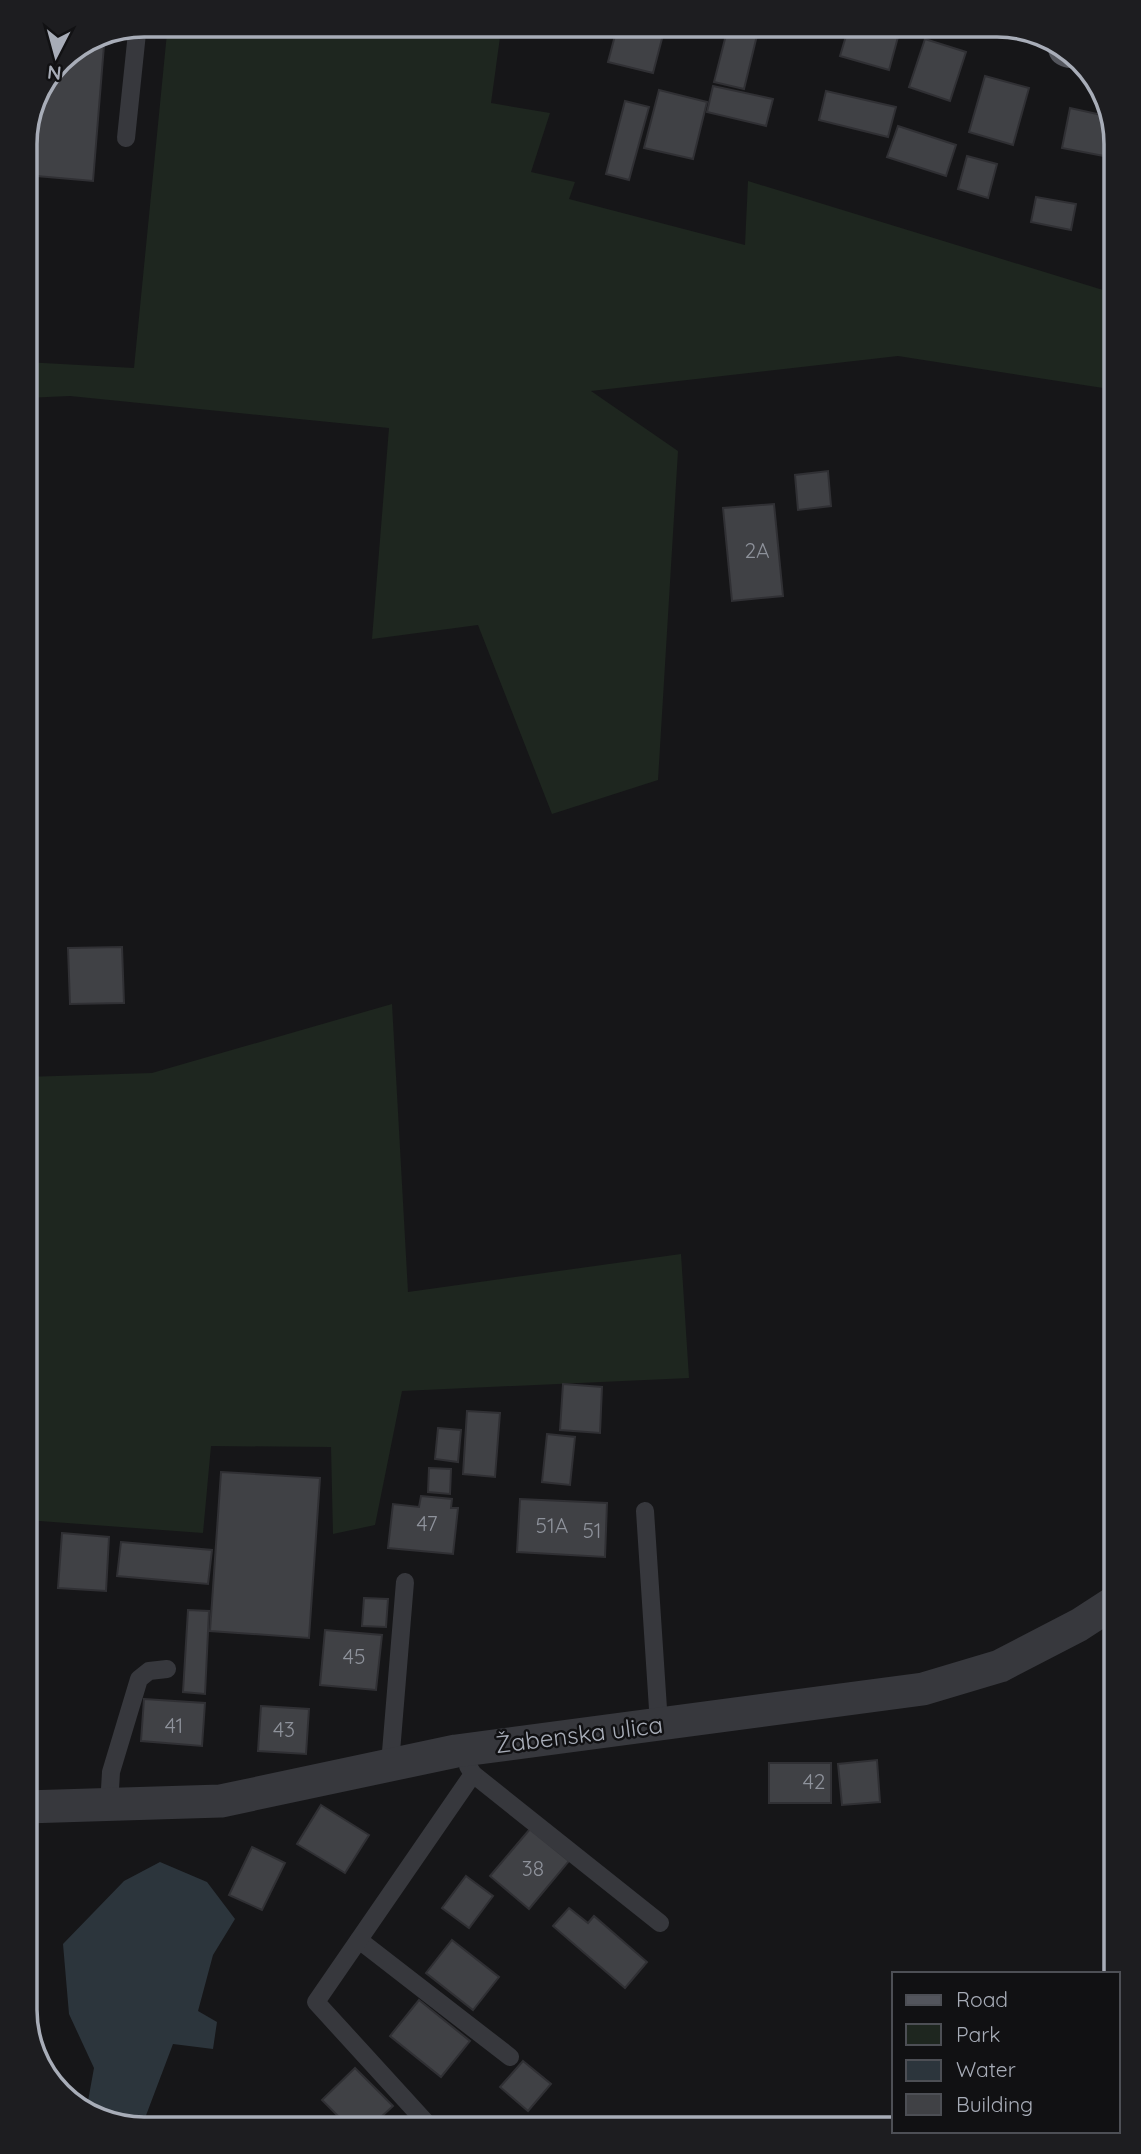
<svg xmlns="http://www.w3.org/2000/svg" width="1141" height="2154" font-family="Quicksand,sans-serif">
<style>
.green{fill:#1e261f}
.water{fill:#2c353c}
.building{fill:#404145;stroke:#303034;stroke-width:2}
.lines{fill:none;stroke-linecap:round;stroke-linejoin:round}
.service{stroke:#37383d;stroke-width:18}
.minor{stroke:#37383d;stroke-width:33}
.primary{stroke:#53555c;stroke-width:38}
.labels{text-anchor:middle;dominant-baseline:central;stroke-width:5;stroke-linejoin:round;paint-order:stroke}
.number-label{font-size:21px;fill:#8e929b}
.street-label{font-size:24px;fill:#a8adb8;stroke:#111113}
.rim{fill:none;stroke:#a8adb8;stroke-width:3.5}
</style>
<rect width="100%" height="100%" fill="#161618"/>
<!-- green -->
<g class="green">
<path d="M501,30L491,103L550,113L531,172L575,182L569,199L745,245L748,181L1116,294V390L898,356L591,391L678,451L658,780L552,814L478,625L372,639L389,428L70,396L25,398V362L134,368L167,33Z"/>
<path d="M392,1004L408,1292L681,1254L689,1378L402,1391L375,1525L333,1534L331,1447L211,1446L203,1533L26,1520L37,1455L25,1453V1077L152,1073Z"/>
</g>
<!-- water -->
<path class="water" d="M160,1862L207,1882L235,1919L213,1955L198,2011L217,2022L213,2049L173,2044L142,2126L136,2129L86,2112L94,2068L69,2014L63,1944L124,1881Z"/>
<!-- building -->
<g class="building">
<path d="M849,26H901L889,70L840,56Z"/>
<path d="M728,27H759L744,89L714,82Z"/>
<path d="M617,28L664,31L653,73L608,62Z"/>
<path d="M98,33H105L93,181L25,175V136L60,59Z"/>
<path d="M925,39L966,52L950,101L909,87Z"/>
<path d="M985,76L1029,88L1013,145L969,132Z"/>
<path d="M713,86L773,99L766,126L707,112Z"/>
<path d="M659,90L707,102L693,159L644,148Z"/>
<path d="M826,91L896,107L888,137L819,120Z"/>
<path d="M625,101L649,107L629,180L606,174Z"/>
<path d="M1070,108L1111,117L1104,156L1062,148Z"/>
<path d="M898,126L956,145L946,176L887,157Z"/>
<path d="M967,156L997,164L988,198L958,189Z"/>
<path d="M1036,197L1076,204L1071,230L1031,222Z"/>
<path d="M828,471L831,506L798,510L795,475Z"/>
<path d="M774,504L783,596L732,601L723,508Z"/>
<path d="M122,947L124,1003L70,1004L68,948Z"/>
<path d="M563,1384L602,1387L600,1433L560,1430Z"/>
<path d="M467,1411L500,1413L495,1477L463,1474Z"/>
<path d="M438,1428L461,1430L458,1462L435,1459Z"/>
<path d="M547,1434L575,1437L570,1485L542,1482Z"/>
<path d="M429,1468L451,1469L450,1494L428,1492Z"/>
<path d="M221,1472L320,1478L309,1638L210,1631Z"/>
<path d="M421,1496L452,1499L451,1508H458L453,1554L388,1548L393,1504L419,1507Z"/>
<path d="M520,1499L607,1503L605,1557L517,1552Z"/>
<path d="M62,1533L109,1537L106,1591L58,1588Z"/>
<path d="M121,1542L212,1550L208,1584L117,1576Z"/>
<path d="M364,1598L388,1599L386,1627L362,1626Z"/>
<path d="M188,1610L209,1611L205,1694L183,1692Z"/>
<path d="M325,1630L382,1635L376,1690L320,1685Z"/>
<path d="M144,1699L205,1703L202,1746L141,1741Z"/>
<path d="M261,1706L309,1709L306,1754L258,1751Z"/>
<path d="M877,1760L880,1802L842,1805L838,1764Z"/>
<rect x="769" y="1763" width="62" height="40"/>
<path d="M321,1805L369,1835L345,1873L297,1844Z"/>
<path d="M530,1829L569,1861L529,1909L490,1876Z"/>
<path d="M252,1847L285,1863L262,1910L229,1895Z"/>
<path d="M466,1876L493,1896L469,1928L442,1908Z"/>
<path d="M569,1908L588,1923L594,1916L647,1962L625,1988L553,1926Z"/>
<path d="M452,1940L499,1977L473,2010L426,1973Z"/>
<path d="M419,2000L470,2041L441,2077L390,2036Z"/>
<path d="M523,2061L551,2084L528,2111L500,2087Z"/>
<path d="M355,2068L393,2106L380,2118L391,2129H351L322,2100Z"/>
</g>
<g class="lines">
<!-- service -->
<g class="service">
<path d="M126,138L137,33"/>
<path d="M645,1511L659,1724"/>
<path d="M390,1764L405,1582"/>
<path d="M468,1766L473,1774L660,1923"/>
<path d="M109,1806L111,1772L139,1679L149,1671L167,1669"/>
<path d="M359,1940L510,2057"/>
<path d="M432,2129L316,2002L473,1774"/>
</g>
<!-- minor -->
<path class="minor" d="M25,1807L221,1801L456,1751L923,1689L1000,1666L1079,1625L1116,1601"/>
<!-- primary -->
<path class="primary" d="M1067,48L1070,49"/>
</g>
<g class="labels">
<!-- number labels -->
<g class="number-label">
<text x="757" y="550">2A</text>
<text x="427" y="1523">47</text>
<text x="552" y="1525">51A</text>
<text x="592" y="1530">51</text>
<text x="354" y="1656">45</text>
<text x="174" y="1725">41</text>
<text x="284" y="1729">43</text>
<text x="814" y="1781">42</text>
<text x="533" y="1868">38</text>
</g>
<!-- street labels -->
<g class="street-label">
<text transform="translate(579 1734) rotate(-7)">Žabenska ulica</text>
</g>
</g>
<!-- crop -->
<path d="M0 0H1141V2154H0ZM144 37H997A107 107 0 0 1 1104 144V2010A107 107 0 0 1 997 2117H144A107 107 0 0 1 37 2010V144A107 107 0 0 1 144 37Z" fill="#1d1d20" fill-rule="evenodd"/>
<path class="rim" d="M144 37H997A107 107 0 0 1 1104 144V2010A107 107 0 0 1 997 2117H144A107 107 0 0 1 37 2010V144A107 107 0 0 1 144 37Z"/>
<!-- legend -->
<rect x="892" y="1972" width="228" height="161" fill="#111113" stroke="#4d4f55" stroke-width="2"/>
<rect x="906" y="1995" width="35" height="10" fill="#53555c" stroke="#4d4f55" stroke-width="2"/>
<text x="956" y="2007" font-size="21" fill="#a8adb8">Road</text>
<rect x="906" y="2024" width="35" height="21" fill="#1e261f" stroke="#4d4f55" stroke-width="2"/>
<text x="956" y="2042" font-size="21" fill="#a8adb8">Park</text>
<rect x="906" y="2060" width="35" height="21" fill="#2c353c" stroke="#4d4f55" stroke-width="2"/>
<text x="956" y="2077" font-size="21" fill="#a8adb8">Water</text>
<rect x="906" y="2094" width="35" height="21" fill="#404145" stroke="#4d4f55" stroke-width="2"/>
<text x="956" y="2112" font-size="21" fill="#a8adb8">Building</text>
<!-- north arrow -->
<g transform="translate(56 56) rotate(186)" stroke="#111113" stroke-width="5" paint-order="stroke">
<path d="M0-5L12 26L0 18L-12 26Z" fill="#a8adb8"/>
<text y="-10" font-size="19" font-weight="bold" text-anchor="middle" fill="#a8adb8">N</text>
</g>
</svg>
